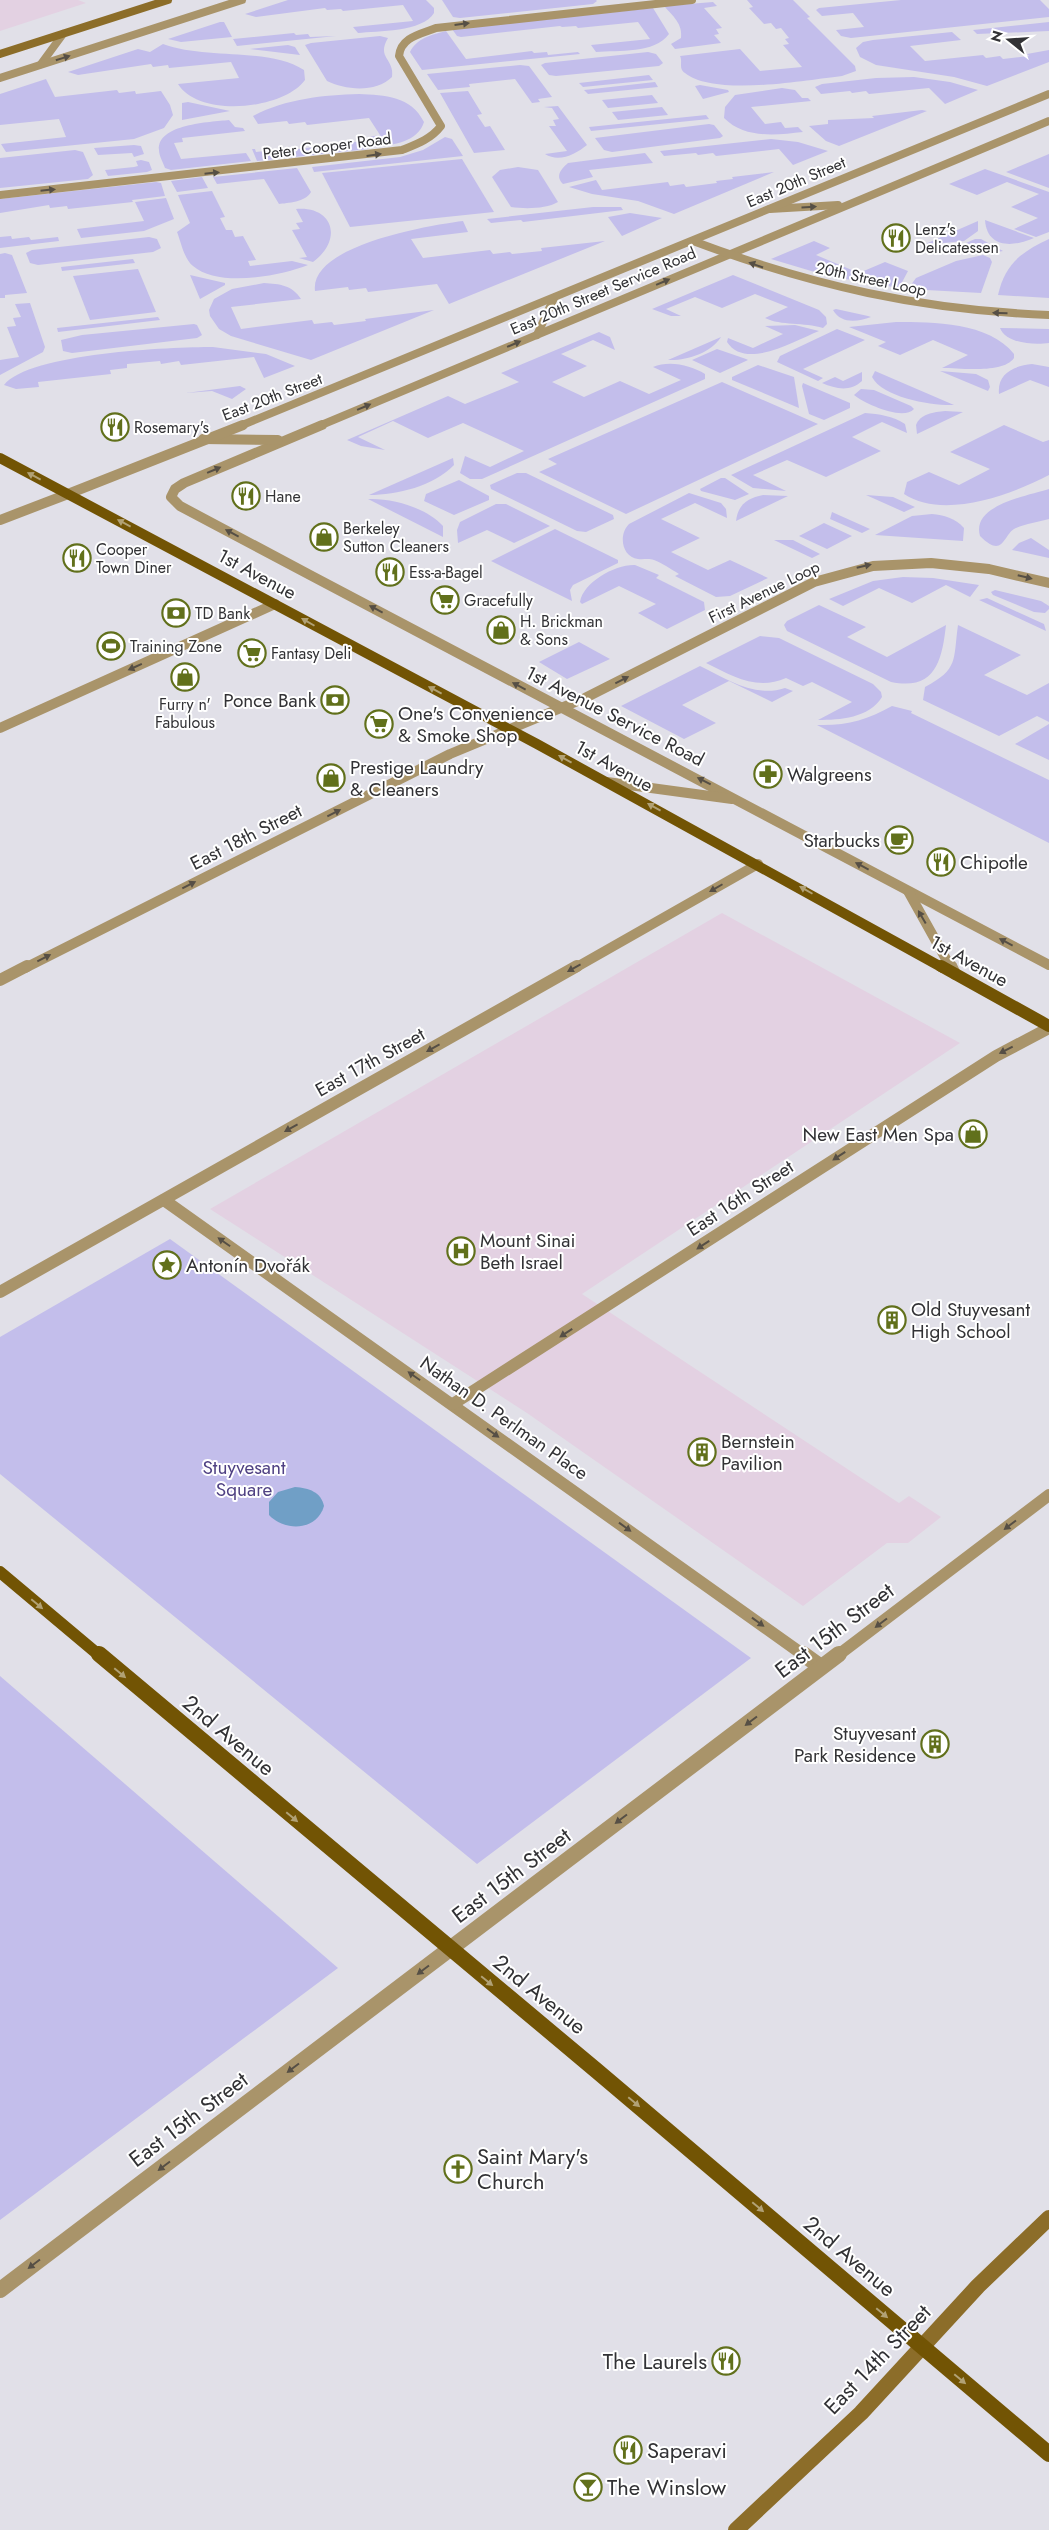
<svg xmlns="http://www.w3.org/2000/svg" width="1049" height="2530" font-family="Jost,sans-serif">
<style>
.medical{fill:#e3d1e2}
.green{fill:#c3beeb}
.water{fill:#709fc6}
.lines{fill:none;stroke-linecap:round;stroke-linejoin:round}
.service-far2{stroke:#a9946a;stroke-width:8}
.service-far1{stroke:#a9946a;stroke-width:10}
.service{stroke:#a9946a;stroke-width:12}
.minor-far3{stroke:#a9946a;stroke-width:8}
.minor-far2{stroke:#a9946a;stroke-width:10}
.minor-far1{stroke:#a9946a;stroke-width:12}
.minor{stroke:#a9946a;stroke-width:16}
.tertiary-far1{stroke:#a9946a;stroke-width:8}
.tertiary{stroke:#a9946a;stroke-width:10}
.secondary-far1{stroke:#8c6d29;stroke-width:8}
.secondary{stroke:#8c6d29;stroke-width:16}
.primary-far2{stroke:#725404;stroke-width:10}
.primary-far1{stroke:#725404;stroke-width:12}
.primary{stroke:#725404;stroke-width:16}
.oneway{fill:#564f45}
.oneway2{fill:#b1a175}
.labels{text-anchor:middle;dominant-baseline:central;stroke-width:4;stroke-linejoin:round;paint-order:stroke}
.far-street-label{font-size:16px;fill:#323235;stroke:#fff}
.far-poi-label{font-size:16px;fill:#323235;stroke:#fff;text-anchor:start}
.street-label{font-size:19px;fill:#323235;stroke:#fff}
.poi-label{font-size:19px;fill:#323235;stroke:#fff;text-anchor:start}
.park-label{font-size:19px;fill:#4f4183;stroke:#fff}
.near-street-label{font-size:22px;fill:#323235;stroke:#fff}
.near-poi-label{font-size:22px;fill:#323235;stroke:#fff;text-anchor:start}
</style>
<rect width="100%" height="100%" fill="#e1e0e8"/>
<!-- medical -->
<g class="medical">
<path d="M0,0H78L86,3L0,31Z"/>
<path d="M722,913L960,1043L582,1294L899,1503L909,1496L941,1517L908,1543H887L803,1606L527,1413L210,1209Z"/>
</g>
<!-- green -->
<g class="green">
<path d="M288,0H426L434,8V13C423,32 377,31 358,33L353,27L413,21L403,5L343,11L341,9L327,10L325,8L256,17L245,14Z"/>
<path d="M442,0H596L597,1L593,4L460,18L453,17Z"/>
<path d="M747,0H793L810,17L807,18L855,66L856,71L842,76C806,80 715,97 685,73C678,68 683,62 680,56L740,49L760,71L802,67L783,45L789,44L785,39L789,38L781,28L776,29L771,23L764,24L749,8L753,7Z"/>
<path d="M901,0H1040L1049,9V17L851,38L841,36L836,30L864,27L853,13L822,16L816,10L819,8Z"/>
<path d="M713,2L717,6L704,8L722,28L716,29L719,34L714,35L721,43L675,49L671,44L681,38C683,24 673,16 664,6Z"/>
<path d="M653,8L669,34C654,54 619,50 596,52L591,45L650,39L638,22L578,28L576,26L562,27L560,26L461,37L457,36L452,29Z"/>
<path d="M220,22H224L232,37L181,42L168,39Z"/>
<path d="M1049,22V31L977,34L973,30Z"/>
<path d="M446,31L466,59L532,51L534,53L547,52L548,55L578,52L580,54L422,70L410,52C417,38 431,35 446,31Z"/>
<path d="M952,32L961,40L910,46L925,61L983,55L986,58L1000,56L1003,59L1029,56L1027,54L1049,50V62L987,86L954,77L876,65L860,57L856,48L863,42L873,40Z"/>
<path d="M294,33L296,35L308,34L310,37L336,36L237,46L233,39Z"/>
<path d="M380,36L388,38C376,58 395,59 392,77C376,93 345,90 327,81L305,45L311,43Z"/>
<path d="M163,44C206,60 268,47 304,70L305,80C283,110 199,118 178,84L239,78L231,62L169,68L168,65L153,67L151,64L78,75L68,72L138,49L150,52Z"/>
<path d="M288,45L295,47L300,55L250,49Z"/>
<path d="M648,52L656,54L663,63L659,66L556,76L549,75L541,65L545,63Z"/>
<path d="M520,65L529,66L552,97L538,99L540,102L532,103L515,79L469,84L470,87L438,90L427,74Z"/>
<path d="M649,75L653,80L583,87L579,83Z"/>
<path d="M914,77L950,82L978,90L945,104L929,88L869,94L866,91L852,93L850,91L821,94L815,87L822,84L876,78Z"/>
<path d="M46,79L55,97L117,90L119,93L135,91L136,94L161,91L170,105L173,115L164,128L134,139L6,152L1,144L66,137L59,119L0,125V94Z"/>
<path d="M655,82L658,87L588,94L584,90Z"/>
<path d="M700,85L728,90L729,92L703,99L695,86Z"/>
<path d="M782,88L795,90L802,98H808L811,101L751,107L765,124L781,122L785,128L798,127L803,132C776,135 745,139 724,118L725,107L735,95Z"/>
<path d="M468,91L482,114L477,115L485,127L490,126L505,150L474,153L440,93Z"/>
<path d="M359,94C385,95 411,96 424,122C418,142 393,145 375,147L369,137L380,135L369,118L307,125L305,122L289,124L287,121L258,124L253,116C285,99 323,95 359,94Z"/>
<path d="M652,95L658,103L608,108L602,100Z"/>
<path d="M188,102L230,111L182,120V103Z"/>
<path d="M558,106L587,145C576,154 559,163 545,154L567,151L549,126H556L553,120L559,119L552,108L544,107Z"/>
<path d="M662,107L668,115L618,120L612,112Z"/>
<path d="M922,110L927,111L839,146L826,141L809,126L828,124V120L874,118L872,116Z"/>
<path d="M706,115L709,119L591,131L589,127Z"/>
<path d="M229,120L235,127L243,128L245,131L182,138L183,142L174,143L181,159L246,153L251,161L171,170L165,168C163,162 159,156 159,150C157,124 210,122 229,120Z"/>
<path d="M709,124L714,125L723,136L720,138L612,152L604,150L595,138Z"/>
<path d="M445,137L452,139L463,156L314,172L312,167L400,157L423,150Z"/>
<path d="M771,139L798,142L828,151L793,165L779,149L716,156L713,153L698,155L696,153L664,156L660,151Z"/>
<path d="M363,141L368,149L257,161L252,149H255L256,152L272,150L274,152Z"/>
<path d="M134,145L141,146L144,154L134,157L132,153L98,155L94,148Z"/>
<path d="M75,150L83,152L93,175L88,179L0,188V158Z"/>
<path d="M645,153L653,163L589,170L593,177L563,184C555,176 561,169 568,163Z"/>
<path d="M1049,154V188L1006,172Z"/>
<path d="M462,159L494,212L350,227L322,173Z"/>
<path d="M141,160L149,162L152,170L147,172L108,176L105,170L134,167L138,166L136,161Z"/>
<path d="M518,167L538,170L558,202C546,209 525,209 511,207L492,177L500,170Z"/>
<path d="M297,168L311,192C306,202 287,203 279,204L264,179L217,184L213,177Z"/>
<path d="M985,169L1049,192V232L1036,237L1014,229L1038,218L1011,207L1039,194L1007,182L977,195L949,184Z"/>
<path d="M774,172L674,214L638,201L592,194L569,187L596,180L602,190L668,182L670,186L684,184L686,187L717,183L716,181L733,179L732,177Z"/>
<path d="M202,177L208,188L177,192L171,181Z"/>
<path d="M156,182L161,183L165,196L132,200L133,202L68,209L67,206L50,208L49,205L0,213V199Z"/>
<path d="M212,191L225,217L220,218L226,230H232L235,237L243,236L256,260L248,261L250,266L292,261L308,265C280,276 218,288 193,266C184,259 181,242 177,232L190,223L178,195Z"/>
<path d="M166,198L174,219L144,231L81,238L77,229L144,221L135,202Z"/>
<path d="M593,207H621L623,210L523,222L521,220L491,223L487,219Z"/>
<path d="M296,209C334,206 343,240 313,262L299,258L307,257L292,230L300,229L296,223L303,222Z"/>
<path d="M630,213L662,218L622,236L608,217Z"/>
<path d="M985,220L1034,238C1014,247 987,249 985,220Z"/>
<path d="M463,221L468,232L411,239L423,258L490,250L493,254L510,252L512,254L542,251L541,248L605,241L449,304L437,284L368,292L366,288L349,290L348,287L315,291C309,245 431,225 463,221Z"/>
<path d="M978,221V231L964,241L923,245Z"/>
<path d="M11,236L12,239L29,237L31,240L58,237L59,241L0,248V237Z"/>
<path d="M149,237L157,239L161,248L153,252L38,265L30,263L26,253L32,250Z"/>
<path d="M975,239H981L1003,251L992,253L967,246L966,243Z"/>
<path d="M1049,239V298L998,295C1005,264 1021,252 1049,239Z"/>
<path d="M814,241L830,248L816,255L859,273L885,262L908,271L899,288L828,276L771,259Z"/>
<path d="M5,253L12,255L27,293L5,295V298H0V254Z"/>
<path d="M983,255L990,258L992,262L981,293L908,289L916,278L956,261Z"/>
<path d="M133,259L135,263L62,271L61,267Z"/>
<path d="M138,269L156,312L90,320L73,276Z"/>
<path d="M190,275L225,283V285L200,299Z"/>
<path d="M733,275L819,310L826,317L827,324L823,328C804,322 781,326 765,318L788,307L755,294L722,308L695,297L666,309L681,316H671L652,309Z"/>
<path d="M264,283C280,284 292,285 301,299L231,307L241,329L312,320L314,324L332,322L334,325L366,321L365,319L434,310L311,360L231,336L219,329L210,316L209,310L214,299L232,289Z"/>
<path d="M30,303L45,347L43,352L0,375V360L19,357L7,327L16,326L13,318L21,317L15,304Z"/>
<path d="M836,309L868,316L871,317C857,322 841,324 833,310Z"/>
<path d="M158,317L160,320L58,332L57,328Z"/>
<path d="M896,322C933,322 989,322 1014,354V358C1003,374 960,368 942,368L968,355L933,340L900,355L878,346L886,342L849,327Z"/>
<path d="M194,324L197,325L202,335L197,338L72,353L63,351L61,340L82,335Z"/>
<path d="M795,325L819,331C796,340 746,371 727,342L728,338L753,348L783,334L765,326Z"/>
<path d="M1000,328L1049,329V343C1035,345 1006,344 1000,328Z"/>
<path d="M837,329L865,340L803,369L823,378L818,381L777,362L780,356Z"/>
<path d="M599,332L610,337L615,350L593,340L561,354L587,366L552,382L584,397L620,381L649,394L681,380L653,367C669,360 691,365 705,374V379L482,479H470L460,473L465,456L490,467L524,451L463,423L428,438L393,421L358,437L385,450L361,446L347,440L448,396L465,404L519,382L501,373Z"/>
<path d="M721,337C711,353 686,361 668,360Z"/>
<path d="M213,347L266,354L295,366L264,378L254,357L181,365L179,361L161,364L160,361L127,364V368L110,370L111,374L38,382L39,387L16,389L4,385C29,353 171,347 213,347Z"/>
<path d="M717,349L746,359L748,360L720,373L692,360Z"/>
<path d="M1032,364L1049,367V387L1030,380L999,394C997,373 1014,366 1032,364Z"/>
<path d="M758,365L794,377L799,408L732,380V377Z"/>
<path d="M875,371L954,405C933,406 883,398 872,377Z"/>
<path d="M940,371L976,374L988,380L990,387L988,391Z"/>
<path d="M862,372V381C850,392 836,389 822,383L835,377L843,381Z"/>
<path d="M722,382L818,424L626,514L539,472L557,464L548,459Z"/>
<path d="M803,383L850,403V408L824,420L809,414L802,386Z"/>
<path d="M240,386L246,389L232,399L212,391L186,393Z"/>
<path d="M861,389L874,390L911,406L914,409C903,421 865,404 854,395Z"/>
<path d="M945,411L963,412L917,434L916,425C920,414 934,412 945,411Z"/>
<path d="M865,413C879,414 893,416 905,424L907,433L882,422L852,437L881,451L826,477L787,460L753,475L786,491L753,488L731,475Z"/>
<path d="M1004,425L1043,442L1049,440V475C1011,495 943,520 904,494L907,482L929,472L959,485L990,469L950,452Z"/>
<path d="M453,458L454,465C434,486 397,495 369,495Z"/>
<path d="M517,473H526L613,515L614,519L586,532L577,531L491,489L490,485Z"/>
<path d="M721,478H725L749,494L735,500L701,491L700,489Z"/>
<path d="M459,480L489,496V500L454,515L424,501L426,494Z"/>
<path d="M1049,489V519C1038,522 1024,524 1014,529C1003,536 1003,559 980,536C971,505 1027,496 1049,489Z"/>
<path d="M689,493L721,503L726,509L727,518L695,503L661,519L700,538L671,552L708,570L730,560L768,578L730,596L716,597L675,576L679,574C671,569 662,563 654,560C648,558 643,560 638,559C622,557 618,535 629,524Z"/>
<path d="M763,495L788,496L736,521C738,504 748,498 763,495Z"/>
<path d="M866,495L893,497L915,507L904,512Z"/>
<path d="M368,499C392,498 425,507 443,526V537Z"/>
<path d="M496,504H506L550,526L514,543L487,530L458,543L457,530L460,522Z"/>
<path d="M832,512L870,529L862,533L830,519Z"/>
<path d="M932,514C944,515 955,518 964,528L963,541L875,535L912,516Z"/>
<path d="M824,523L852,536L827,549L799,536Z"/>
<path d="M555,529L618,560V563L573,585L570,590L572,601L491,561Z"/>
<path d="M1031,538L1049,550V558L1012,550L1019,543Z"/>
<path d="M774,540H793L820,554L812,558Z"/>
<path d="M635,565L659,575L656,578L704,602L705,610L667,629L638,613L656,604L619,586L582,604L580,602C583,582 616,564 635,565Z"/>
<path d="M903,577L933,578L979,585L970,597L946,585L912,603L879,588L843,606L829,599L873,581Z"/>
<path d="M995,590L1041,601L1049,606V609L1045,613L1034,612L993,595L991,592Z"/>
<path d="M987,598L1044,624L1046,631L979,600Z"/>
<path d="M819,605L866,627L847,637L887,657L946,625C942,661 935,691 891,682L787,631L784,625L787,621Z"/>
<path d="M958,625L1021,655L984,675L1027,695L1049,683V722L1037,716L999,736L923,700L925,687C959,669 953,660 958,625Z"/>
<path d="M760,636L779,638L873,684L881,692L882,697C869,718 840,720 818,720L852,702L812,682L803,686L786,678C757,691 732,676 706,663Z"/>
<path d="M579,642L610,659L567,679L539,662Z"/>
<path d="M700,666C726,679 755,698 785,688L793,691L772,702L729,681L682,705L716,723L684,739L621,706Z"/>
<path d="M892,706L912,711L911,713L1049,780V843L817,725C846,726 867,720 892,706Z"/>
<path d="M1049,724V760L1015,744Z"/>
<path d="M170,1239L751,1658L477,1864L0,1474V1337Z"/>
<path d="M0,1676L338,1968L0,2220Z"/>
</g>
<!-- water -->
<path class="water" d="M295,1487C309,1488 321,1492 324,1506C317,1531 285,1532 269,1515V1502L278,1492Z"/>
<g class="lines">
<!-- service-far2 -->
<g class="service-far2">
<path d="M41,64L63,34"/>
<path d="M0,78L242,0"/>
<path d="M770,209L838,205"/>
<path d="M537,335L554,298"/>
<path d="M319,426L1049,121"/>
</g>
<!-- service-far1 -->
<g class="service-far1">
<path d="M322,425L184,483L175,489L171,497L180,506C469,660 760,810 1049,965"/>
<path d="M203,439L278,440"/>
<path d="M607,782L732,799"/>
<path d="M908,891L951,968"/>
</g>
<!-- service -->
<path class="service" d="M951,966L955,974"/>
<!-- minor-far3 -->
<g class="minor-far3">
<path d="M0,195L402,150C417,144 431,139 441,126L399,56C401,37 421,34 436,28L692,0"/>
<path d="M693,241C813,286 921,310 1049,315"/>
</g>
<!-- minor-far2 -->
<g class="minor-far2">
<path d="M0,520L68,494"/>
<path d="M0,728L275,604"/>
<path d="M25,968L450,754L585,698L814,582L873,566L931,563L989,569L1049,583"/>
<path d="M575,968L758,864"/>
</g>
<!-- minor-far1 -->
<g class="minor-far1">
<path d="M0,980L27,966"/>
<path d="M164,1200L805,1656"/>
<path d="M0,1292L577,966"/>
<path d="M453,1404L996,1056L1049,1028"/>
<path d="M837,1656L1049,1495"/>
</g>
<!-- minor -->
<g class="minor">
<path d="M803,1654L821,1667"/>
<path d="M0,2290L839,1654"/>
</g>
<!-- tertiary-far1 -->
<path class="tertiary-far1" d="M240,426L1049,94"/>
<!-- tertiary -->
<path class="tertiary" d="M68,494L243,425"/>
<!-- secondary-far1 -->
<path class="secondary-far1" d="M0,54L168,0"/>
<!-- secondary -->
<path class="secondary" d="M736,2530L861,2413L978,2286L1049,2218"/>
<!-- primary-far2 -->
<path class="primary-far2" d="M0,458L537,744L943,968"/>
<!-- primary-far1 -->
<g class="primary-far1">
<path d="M941,966L1049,1026"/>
<path d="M0,1572L100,1656"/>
</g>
<!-- primary -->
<path class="primary" d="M99,1654L597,2071L1049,2454"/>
</g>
<!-- one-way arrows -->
<defs><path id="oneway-solid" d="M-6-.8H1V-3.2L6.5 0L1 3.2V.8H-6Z" transform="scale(1.25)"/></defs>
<g class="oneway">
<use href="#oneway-solid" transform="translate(462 24) rotate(-7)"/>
<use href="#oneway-solid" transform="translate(63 58) rotate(-17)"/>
<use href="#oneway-solid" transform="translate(374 155) rotate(-8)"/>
<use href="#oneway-solid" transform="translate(212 173) rotate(-6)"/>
<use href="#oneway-solid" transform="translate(48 190) rotate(-6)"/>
<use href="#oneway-solid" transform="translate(809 207) rotate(-3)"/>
<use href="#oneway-solid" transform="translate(756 265) rotate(-161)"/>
<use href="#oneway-solid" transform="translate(663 282) rotate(-23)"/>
<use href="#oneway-solid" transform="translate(1000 313) rotate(-178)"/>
<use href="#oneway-solid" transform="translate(514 344) rotate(-23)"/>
<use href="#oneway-solid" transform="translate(364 407) rotate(-23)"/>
<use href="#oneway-solid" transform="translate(214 470) rotate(-23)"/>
<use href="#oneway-solid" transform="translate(232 533) rotate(-152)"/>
<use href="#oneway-solid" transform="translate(864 566) rotate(-13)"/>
<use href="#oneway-solid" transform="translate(1025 577) rotate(14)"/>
<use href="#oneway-solid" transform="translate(376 609) rotate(-152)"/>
<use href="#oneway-solid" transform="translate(135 667) rotate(156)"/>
<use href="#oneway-solid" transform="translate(622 680) rotate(-27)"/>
<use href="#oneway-solid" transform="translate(519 686) rotate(-152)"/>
<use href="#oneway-solid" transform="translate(704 781) rotate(-153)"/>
<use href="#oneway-solid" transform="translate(334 813) rotate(-27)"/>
<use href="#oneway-solid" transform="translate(862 866) rotate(-152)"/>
<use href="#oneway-solid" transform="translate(189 885) rotate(-27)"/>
<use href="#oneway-solid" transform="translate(716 888) rotate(150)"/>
<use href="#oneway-solid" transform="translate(922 917) rotate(-120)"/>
<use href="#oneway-solid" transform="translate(1006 942) rotate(-152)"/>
<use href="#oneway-solid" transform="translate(44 958) rotate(-27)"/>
<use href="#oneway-solid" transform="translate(574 968) rotate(151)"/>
<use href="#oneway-solid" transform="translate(433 1048) rotate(151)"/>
<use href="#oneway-solid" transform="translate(1006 1050) rotate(153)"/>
<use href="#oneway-solid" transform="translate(291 1128) rotate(151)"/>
<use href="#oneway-solid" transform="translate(839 1156) rotate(147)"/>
<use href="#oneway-solid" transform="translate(224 1242) rotate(-145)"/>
<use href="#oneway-solid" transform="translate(703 1245) rotate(147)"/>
<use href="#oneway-solid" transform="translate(566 1333) rotate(147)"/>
<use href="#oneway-solid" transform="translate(414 1376) rotate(-145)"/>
<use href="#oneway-solid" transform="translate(493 1433) rotate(36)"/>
<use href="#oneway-solid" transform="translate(1010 1525) rotate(143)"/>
<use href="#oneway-solid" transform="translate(625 1527) rotate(36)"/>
<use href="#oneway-solid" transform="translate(758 1622) rotate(36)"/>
<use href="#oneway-solid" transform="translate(881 1623) rotate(143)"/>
<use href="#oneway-solid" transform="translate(751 1721) rotate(143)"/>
<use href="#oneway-solid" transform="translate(621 1819) rotate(143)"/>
<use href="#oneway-solid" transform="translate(423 1970) rotate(143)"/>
<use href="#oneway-solid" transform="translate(293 2068) rotate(143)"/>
<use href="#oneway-solid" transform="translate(164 2166) rotate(143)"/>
<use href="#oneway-solid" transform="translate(34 2264) rotate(143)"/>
</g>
<g class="oneway2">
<use href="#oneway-solid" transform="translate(34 476) rotate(-152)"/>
<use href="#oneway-solid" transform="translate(124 523) rotate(-152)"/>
<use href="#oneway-solid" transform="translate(308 622) rotate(-150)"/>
<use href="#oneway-solid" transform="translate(435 690) rotate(-152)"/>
<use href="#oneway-solid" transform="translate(565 759) rotate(-151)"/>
<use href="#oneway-solid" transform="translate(654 807) rotate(-151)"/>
<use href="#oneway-solid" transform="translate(806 890) rotate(-150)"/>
<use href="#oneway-solid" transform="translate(37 1604) rotate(40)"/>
<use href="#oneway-solid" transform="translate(120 1673) rotate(40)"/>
<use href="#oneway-solid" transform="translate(292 1817) rotate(40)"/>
<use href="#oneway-solid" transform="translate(487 1981) rotate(39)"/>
<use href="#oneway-solid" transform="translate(634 2102) rotate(40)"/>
<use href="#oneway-solid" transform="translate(758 2207) rotate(40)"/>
<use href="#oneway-solid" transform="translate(882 2313) rotate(40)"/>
<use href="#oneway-solid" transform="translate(960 2379) rotate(40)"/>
</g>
<!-- icons -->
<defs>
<g id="restaurant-ring" transform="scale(1.4375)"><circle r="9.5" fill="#fff" stroke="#61701b" stroke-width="1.5"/><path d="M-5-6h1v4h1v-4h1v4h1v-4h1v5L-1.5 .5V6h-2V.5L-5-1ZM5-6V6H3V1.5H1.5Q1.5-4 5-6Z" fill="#61701b"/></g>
<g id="shop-ring" transform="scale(1.4375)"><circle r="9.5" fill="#fff" stroke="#61701b" stroke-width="1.5"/><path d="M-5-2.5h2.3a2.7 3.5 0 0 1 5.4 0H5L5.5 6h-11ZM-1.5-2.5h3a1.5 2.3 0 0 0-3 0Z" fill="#61701b"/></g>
<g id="supermarket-ring" transform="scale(1.4375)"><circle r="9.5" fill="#fff" stroke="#61701b" stroke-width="1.5"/><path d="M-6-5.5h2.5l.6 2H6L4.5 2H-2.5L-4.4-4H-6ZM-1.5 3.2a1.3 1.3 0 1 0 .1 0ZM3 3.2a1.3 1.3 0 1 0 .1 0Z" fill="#61701b"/></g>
<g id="bank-ring" transform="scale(1.4375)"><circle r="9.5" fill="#fff" stroke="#61701b" stroke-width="1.5"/><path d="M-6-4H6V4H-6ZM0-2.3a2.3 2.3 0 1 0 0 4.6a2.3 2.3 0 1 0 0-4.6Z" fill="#61701b"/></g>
<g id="stadium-ring" transform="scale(1.4375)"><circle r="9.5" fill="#fff" stroke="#61701b" stroke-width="1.5"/><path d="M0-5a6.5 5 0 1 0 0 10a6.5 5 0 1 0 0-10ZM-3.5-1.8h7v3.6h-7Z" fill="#61701b"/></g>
<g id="pharmacy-ring" transform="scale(1.4375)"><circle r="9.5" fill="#fff" stroke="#61701b" stroke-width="1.5"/><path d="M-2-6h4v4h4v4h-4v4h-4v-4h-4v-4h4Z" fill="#61701b"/></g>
<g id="cafe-ring" transform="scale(1.4375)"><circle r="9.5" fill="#fff" stroke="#61701b" stroke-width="1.5"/><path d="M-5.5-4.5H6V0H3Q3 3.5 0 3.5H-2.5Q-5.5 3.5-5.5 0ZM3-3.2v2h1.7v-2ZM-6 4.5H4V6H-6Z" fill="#61701b"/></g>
<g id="hospital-ring" transform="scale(1.4375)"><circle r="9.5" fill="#fff" stroke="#61701b" stroke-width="1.5"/><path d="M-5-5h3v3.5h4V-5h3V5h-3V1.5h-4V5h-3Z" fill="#61701b"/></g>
<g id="sight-ring" transform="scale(1.4375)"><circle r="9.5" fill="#fff" stroke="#61701b" stroke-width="1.5"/><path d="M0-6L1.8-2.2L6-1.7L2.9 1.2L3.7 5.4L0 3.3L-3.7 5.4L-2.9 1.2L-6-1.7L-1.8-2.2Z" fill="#61701b"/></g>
<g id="building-ring" transform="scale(1.4375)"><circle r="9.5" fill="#fff" stroke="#61701b" stroke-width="1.5"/><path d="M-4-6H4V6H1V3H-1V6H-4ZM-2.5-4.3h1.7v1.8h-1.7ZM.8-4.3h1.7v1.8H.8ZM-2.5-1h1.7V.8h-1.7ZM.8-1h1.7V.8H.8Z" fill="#61701b"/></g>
<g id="church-ring" transform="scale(1.4375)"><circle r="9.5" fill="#fff" stroke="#61701b" stroke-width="1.5"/><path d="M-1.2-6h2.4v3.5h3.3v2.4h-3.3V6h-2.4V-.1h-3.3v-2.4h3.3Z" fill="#61701b"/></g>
<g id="bar-ring" transform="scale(1.4375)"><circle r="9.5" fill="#fff" stroke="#61701b" stroke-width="1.5"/><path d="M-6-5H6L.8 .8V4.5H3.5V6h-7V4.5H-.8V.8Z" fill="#61701b"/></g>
</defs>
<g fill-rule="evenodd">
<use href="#restaurant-ring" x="896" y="238"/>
<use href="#restaurant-ring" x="115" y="427"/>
<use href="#restaurant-ring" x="246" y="496"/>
<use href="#shop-ring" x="324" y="537"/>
<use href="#restaurant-ring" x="77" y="558"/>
<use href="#restaurant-ring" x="390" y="572"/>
<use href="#supermarket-ring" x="445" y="600"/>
<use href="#bank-ring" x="176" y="613"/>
<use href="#shop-ring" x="501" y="630"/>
<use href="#stadium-ring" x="111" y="646"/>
<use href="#supermarket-ring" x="252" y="653"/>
<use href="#shop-ring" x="185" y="677"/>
<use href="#bank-ring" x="335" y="700"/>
<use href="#supermarket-ring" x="379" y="724"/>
<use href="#pharmacy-ring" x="768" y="774"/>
<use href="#shop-ring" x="331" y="778"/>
<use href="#cafe-ring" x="899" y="840"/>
<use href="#restaurant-ring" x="941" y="862"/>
<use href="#shop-ring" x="973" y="1134"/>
<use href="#hospital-ring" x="461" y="1251"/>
<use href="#sight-ring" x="167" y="1265"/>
<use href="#building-ring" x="892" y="1320"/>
<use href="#building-ring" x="702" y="1452"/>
<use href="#building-ring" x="935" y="1744"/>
<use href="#church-ring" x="458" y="2169"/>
<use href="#restaurant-ring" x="726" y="2361"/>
<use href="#restaurant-ring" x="628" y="2450"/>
<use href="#bar-ring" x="588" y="2487"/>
</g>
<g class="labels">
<!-- far-street labels -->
<g class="far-street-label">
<text transform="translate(327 146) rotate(-7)">Peter Cooper Road</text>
<text transform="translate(796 182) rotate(-23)">East 20th Street</text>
<text transform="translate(871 279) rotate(12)">20th Street Loop</text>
<text transform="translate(603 291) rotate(-23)">East 20th Street Service Road</text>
<text transform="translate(272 397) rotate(-21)">East 20th Street</text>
<text transform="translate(764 592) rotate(-26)">First Avenue Loop</text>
</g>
<!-- far-poi labels -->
<g class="far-poi-label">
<text x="915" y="229">Lenz's<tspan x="915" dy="18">Delicatessen</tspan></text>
<text x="134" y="427">Rosemary's</text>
<text x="265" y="496">Hane</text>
<text x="343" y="528">Berkeley<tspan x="343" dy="18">Sutton Cleaners</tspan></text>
<text x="96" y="549">Cooper<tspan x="96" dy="18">Town Diner</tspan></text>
<text x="409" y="572">Ess-a-Bagel</text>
<text x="464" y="600">Gracefully</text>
<text x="195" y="613">TD Bank</text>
<text x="520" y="621">H. Brickman<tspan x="520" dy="18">&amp; Sons</tspan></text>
<text x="130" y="646">Training Zone</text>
<text x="271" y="653">Fantasy Deli</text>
<text x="185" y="704" text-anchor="middle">Furry n'<tspan x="185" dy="18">Fabulous</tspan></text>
</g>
<!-- street labels -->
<g class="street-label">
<text transform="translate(257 574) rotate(28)">1st Avenue</text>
<text transform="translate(615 716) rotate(27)">1st Avenue Service Road</text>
<text transform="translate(614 766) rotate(29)">1st Avenue</text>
<text transform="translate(246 837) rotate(-27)">East 18th Street</text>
<text transform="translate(969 961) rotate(29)">1st Avenue</text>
<text transform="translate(370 1062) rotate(-29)">East 17th Street</text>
<text transform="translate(740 1198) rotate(-33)">East 16th Street</text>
<text transform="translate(504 1418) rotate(35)">Nathan D. Perlman Place</text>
</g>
<!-- poi labels -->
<g class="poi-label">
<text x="316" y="700" text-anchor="end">Ponce Bank</text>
<text x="398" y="713">One's Convenience<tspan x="398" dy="22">&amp; Smoke Shop</tspan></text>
<text x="350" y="767">Prestige Laundry<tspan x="350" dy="22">&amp; Cleaners</tspan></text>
<text x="787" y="774">Walgreens</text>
<text x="880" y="840" text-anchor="end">Starbucks</text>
<text x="960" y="862">Chipotle</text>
<text x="954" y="1134" text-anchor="end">New East Men Spa</text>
<text x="480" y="1240">Mount Sinai<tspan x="480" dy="22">Beth Israel</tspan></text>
<text x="186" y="1265">Antonín Dvořák</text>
<text x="911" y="1309">Old Stuyvesant<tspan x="911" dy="22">High School</tspan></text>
<text x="721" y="1441">Bernstein<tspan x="721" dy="22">Pavilion</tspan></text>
<text x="916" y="1733" text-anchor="end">Stuyvesant<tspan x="916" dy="22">Park Residence</tspan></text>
</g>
<!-- park labels -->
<g class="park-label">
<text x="244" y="1467">Stuyvesant<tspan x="244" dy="22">Square</tspan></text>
</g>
<!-- near-street labels -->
<g class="near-street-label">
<text transform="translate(834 1630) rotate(-37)">East 15th Street</text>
<text transform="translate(229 1735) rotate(40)">2nd Avenue</text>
<text transform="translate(511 1875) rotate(-37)">East 15th Street</text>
<text transform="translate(540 1994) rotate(39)">2nd Avenue</text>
<text transform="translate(188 2119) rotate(-37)">East 15th Street</text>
<text transform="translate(850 2256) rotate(40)">2nd Avenue</text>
<text transform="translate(877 2359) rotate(-46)">East 14th Street</text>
</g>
<!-- near-poi labels -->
<g class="near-poi-label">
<text x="477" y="2156">Saint Mary's<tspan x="477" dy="25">Church</tspan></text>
<text x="707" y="2361" text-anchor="end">The Laurels</text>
<text x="647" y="2450">Saperavi</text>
<text x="607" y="2487">The Winslow</text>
</g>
</g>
<!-- north arrow -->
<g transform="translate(1009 40) rotate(287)" stroke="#ffffff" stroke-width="4" paint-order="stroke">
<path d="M0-4L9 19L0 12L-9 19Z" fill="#323235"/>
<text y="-8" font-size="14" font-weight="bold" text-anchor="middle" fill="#323235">N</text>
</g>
</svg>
